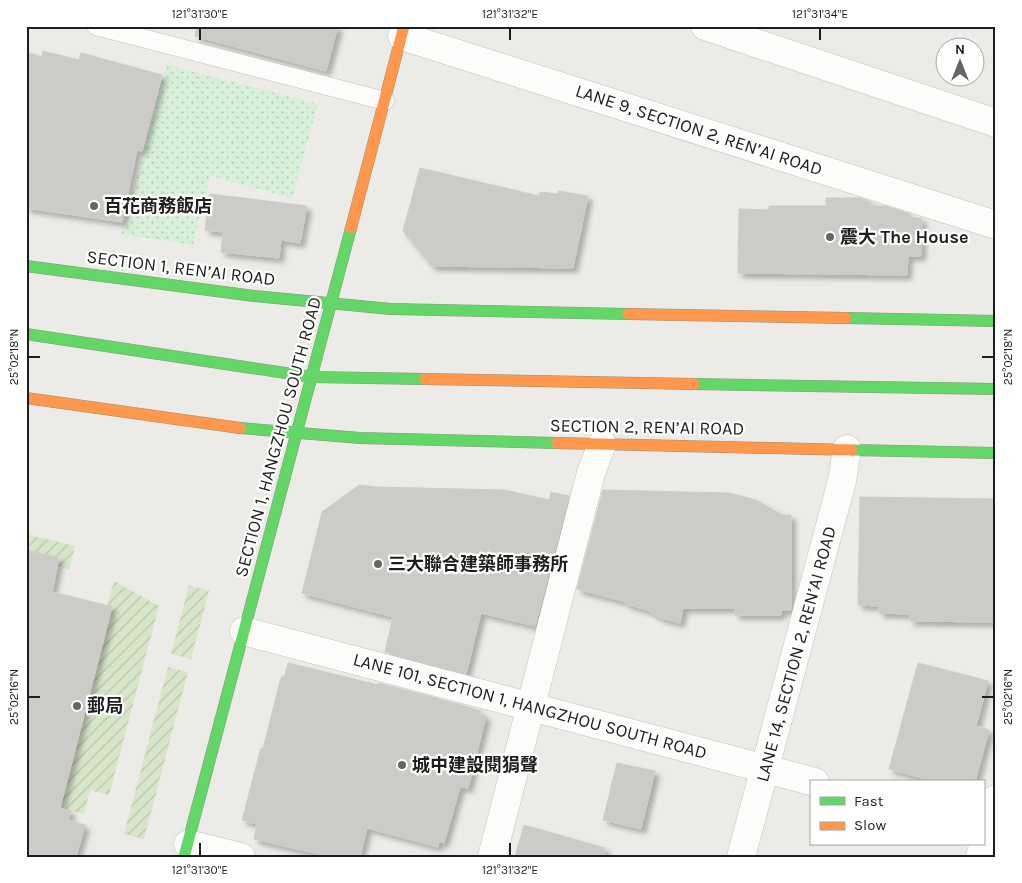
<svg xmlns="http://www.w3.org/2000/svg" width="1022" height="883" font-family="Karla,'Noto Sans TC',sans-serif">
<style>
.park{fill:url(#park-dots)}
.garden{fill:url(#garden-furrows)}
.building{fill:#cccbc8;stroke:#ceccc9;filter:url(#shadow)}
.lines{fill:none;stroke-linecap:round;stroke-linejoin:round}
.lane-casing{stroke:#c2c1bf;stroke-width:19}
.street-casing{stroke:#c2c1bf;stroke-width:29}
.fast-casing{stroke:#919481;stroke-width:12}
.slow-casing{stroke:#919481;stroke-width:12}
.lane{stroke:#fcfcfb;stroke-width:18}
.street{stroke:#fcfcfb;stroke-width:28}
.fast{stroke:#63d668;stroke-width:11}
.slow{stroke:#ff974d;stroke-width:11}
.ticks{fill:none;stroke:#1e1e1e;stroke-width:2}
.poi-dot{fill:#666664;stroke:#fff;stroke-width:2}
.labels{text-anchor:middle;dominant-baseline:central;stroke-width:4.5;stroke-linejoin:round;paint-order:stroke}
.street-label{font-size:18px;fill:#1e1e1e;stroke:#fff}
.poi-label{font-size:18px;font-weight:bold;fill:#1e1e1e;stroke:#fff;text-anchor:start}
.neatline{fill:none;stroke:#1e1e1e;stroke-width:2}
.ticks-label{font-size:12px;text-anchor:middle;fill:#1e1e1e}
</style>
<defs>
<pattern id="park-dots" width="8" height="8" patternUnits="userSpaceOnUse" patternTransform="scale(1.25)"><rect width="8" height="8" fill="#d8efda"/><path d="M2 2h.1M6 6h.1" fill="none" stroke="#b9ccbb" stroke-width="1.8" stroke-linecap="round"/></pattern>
<pattern id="garden-furrows" width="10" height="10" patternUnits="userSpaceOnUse" patternTransform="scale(1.25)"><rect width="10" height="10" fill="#d7e6c9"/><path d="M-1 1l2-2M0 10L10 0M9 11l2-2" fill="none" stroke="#b8c5ac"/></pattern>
<filter id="shadow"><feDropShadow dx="4.5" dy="4.5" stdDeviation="2.5" flood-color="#0004"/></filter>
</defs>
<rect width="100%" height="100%" fill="#ecebe7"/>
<!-- park -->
<path class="park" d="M167,65L318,104L292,198L210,176L193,245L121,234Z"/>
<!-- garden -->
<g class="garden">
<path d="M26,534L75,546L69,569L58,566L59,558L26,550Z"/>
<path d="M114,581L159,606L109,795L90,790L84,814L28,799L65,791L112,608L107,606Z"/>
<path d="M189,585L209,591L191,659L171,654Z"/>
<path d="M168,667L188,672L144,839L124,834Z"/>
</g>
<!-- building -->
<g class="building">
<path d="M197,26H338L326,71L195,36Z"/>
<path d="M43,51L79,60L81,53L162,75L142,151L137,150L122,222L26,208V52L42,57Z"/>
<path d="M420,168L539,196L540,192L558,194V191L588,196L573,268L432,266L403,231Z"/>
<path d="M210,194L307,206L300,243L281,240L279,258L221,252L223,232L205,230Z"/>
<path d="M826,198H860L871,202V206H886L910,214V218H922L921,256H908L907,275L738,273L739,209L769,210V206H826Z"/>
<path d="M359,485L376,487L504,490L549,500L551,492L569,496L535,626L481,613L466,674L385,652L393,617L302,593L322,512Z"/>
<path d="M603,490L728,493L756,500L782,515H791V610H781V615H735V608H683L680,623L661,618L647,610L626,604V602L577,589Z"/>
<path d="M860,497L996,499V622L910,621V614L879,613V606L858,605Z"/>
<path d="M26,550L59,558L52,592L112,607L60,808L71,811L68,820L85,825L76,857H26Z"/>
<path d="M288,663L378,685L379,683L458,704L481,711L479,714L486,716L468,788L460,787L444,843L439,841L438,847L367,828L360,857H331L254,839L257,824L242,820L261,748L263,749L281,678L285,675Z"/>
<path d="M918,663L988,681L976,726L989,730L975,782H937L889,769Z"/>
<path d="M617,763L655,771L641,829L603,820Z"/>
<path d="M524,825L605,848L604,857H515Z"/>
</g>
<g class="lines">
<!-- lane casing -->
<g class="lane-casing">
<path id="lane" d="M96,26L385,101"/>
</g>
<!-- street casing -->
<g class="street-casing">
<g id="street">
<path d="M705,26L996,123"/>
<path d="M402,36L996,225"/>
<path d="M244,631L815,782"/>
<path d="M188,844L241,857"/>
<path d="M492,857L591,473L602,444"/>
<path d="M741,857L842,481L847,449"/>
<path d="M980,857L996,799"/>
</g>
</g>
<!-- fast casing -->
<g class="fast-casing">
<g id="fast">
<path d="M26,266L254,296L391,309L628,314"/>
<path d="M846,318L996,321"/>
<path d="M26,334L312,377L425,379"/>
<path d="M694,384L996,389"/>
<path d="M240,428L360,438L557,443"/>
<path d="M852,450L996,453"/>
<path d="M184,857L351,228"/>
</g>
</g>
<!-- slow casing -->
<g class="slow-casing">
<g id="slow">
<path d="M351,228L404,26"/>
<path d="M628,314L846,318"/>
<path d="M425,379L694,384"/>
<path d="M26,398L240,428"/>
<path d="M557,443L852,450"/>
</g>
</g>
<!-- lane -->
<use href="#lane" class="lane"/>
<!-- street -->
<use href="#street" class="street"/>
<!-- fast -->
<use href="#fast" class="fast"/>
<!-- slow -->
<use href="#slow" class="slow"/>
</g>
<!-- ticks -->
<path class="ticks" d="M200,28V40M510,28V40M820,28V40M28,357H40M982,357H994M28,697H40M982,697H994M200,843V856M510,843V856"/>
<!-- markers -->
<g class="poi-dot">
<circle cx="94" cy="206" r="5"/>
<circle cx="830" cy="237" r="5"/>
<circle cx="378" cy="564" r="5"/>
<circle cx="77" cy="706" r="5"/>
<circle cx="402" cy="765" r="5"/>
</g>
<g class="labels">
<!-- street labels -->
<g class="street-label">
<text transform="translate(699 130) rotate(18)">LANE 9, SECTION 2, REN’AI ROAD</text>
<text transform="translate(181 268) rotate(7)">SECTION 1, REN’AI ROAD</text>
<text transform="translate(647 427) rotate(1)">SECTION 2, REN’AI ROAD</text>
<text transform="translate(278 437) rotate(-75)">SECTION 1, HANGZHOU SOUTH ROAD</text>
<text transform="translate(796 654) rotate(-75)">LANE 14, SECTION 2, REN’AI ROAD</text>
<text transform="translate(530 706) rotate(15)">LANE 101, SECTION 1, HANGZHOU SOUTH ROAD</text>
</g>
<!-- poi labels -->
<g class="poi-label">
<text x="104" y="206">百花商務飯店</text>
<text x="840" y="237">震大 The House</text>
<text x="388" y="564">三大聯合建築師事務所</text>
<text x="87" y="706">郵局</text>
<text x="412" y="765">城中建設閱狷聲</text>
</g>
</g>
<!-- border -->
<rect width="1022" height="883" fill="none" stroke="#ffffff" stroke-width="55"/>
<!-- legend -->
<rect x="810" y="780" width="175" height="65" fill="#ffffff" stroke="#a5a5a5"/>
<rect x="820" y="797" width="25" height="8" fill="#63d668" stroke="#a5a5a5"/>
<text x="854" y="806" font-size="15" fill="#1e1e1e">Fast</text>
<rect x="820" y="822" width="25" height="8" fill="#ff974d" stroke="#a5a5a5"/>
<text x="854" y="830" font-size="15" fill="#1e1e1e">Slow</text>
<!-- north arrow -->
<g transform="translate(960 62)"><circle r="24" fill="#ffffff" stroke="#a5a5a5"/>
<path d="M0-4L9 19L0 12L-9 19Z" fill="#666664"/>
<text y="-8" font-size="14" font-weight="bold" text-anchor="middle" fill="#1e1e1e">N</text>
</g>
<rect x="28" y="28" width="966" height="828" class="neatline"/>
<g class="ticks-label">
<text x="200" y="18">121°31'30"E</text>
<text x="510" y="18">121°31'32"E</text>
<text x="820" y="18">121°31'34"E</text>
<text transform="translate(14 357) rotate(-90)" y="4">25°02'18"N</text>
<text transform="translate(1008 357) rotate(-90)" y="4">25°02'18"N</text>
<text transform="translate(14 697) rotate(-90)" y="4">25°02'16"N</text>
<text transform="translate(1008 697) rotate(-90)" y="4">25°02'16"N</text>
<text x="200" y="874">121°31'30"E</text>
<text x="510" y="874">121°31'32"E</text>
</g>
</svg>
